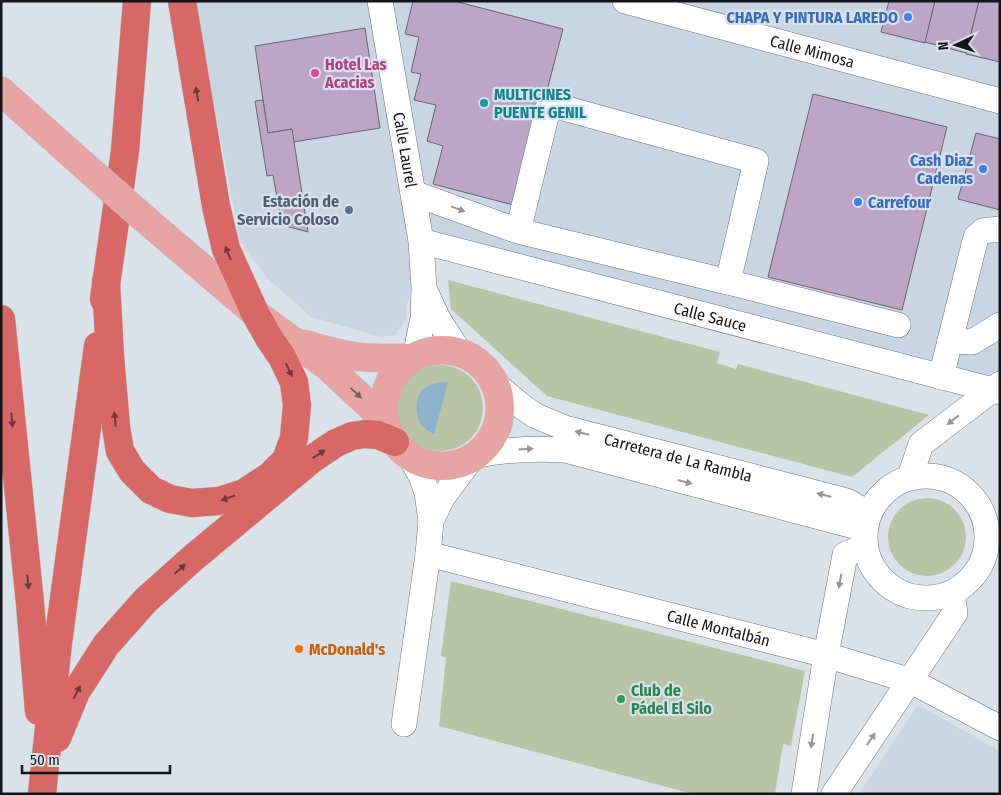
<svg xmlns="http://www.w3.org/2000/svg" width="1001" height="795" font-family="'Fira Sans Condensed',sans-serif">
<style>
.built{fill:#c9d5e3}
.green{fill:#b8c4a5}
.water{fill:#8cb3cb}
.building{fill:#bda5c7;stroke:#6b656d}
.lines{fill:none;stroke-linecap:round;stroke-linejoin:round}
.minor-casing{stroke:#6e747c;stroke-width:26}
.major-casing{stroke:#bdbdbe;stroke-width:29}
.highway-casing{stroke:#bdbdbe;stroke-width:29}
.minor{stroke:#fff;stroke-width:25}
.major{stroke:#e8a4a3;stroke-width:28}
.highway{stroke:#d86865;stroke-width:28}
.major-bridge-casing{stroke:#bdbdbe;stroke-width:29;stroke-linecap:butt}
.major-bridge{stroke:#e8a4a3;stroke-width:28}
.oneway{fill:#6c3a3b}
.oneway2{fill:#959697}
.oneway3{fill:#7e5c5e}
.shop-dot{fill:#3f7fe0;stroke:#d9e1e9;stroke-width:2}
.hotel-dot{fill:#d1479c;stroke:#d9e1e9;stroke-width:2}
.culture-dot{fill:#0f9aa8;stroke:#d9e1e9;stroke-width:2}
.service-dot{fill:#5c6f8a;stroke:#d9e1e9;stroke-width:2}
.food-dot{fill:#e8710a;stroke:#d9e1e9;stroke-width:2}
.leisure-dot{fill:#2e9e5b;stroke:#d9e1e9;stroke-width:2}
.labels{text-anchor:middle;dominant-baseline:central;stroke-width:4.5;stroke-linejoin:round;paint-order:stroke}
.shop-label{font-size:16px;font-weight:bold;fill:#366cbe;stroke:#d9e1e9;text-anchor:end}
.street-label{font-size:16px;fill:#131518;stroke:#d9e1e9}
.hotel-label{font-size:16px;font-weight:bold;fill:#b23c85;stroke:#d9e1e9;text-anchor:start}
.culture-label{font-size:16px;font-weight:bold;fill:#0d838f;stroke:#d9e1e9;text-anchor:start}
.service-label{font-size:16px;font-weight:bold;fill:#4e5e75;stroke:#d9e1e9;text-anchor:end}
.food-label{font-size:16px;font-weight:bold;fill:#c56008;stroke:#d9e1e9;text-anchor:start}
.leisure-label{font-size:16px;font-weight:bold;fill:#27864d;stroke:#d9e1e9;text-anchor:start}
</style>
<rect width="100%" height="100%" fill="#d9e1e9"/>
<!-- built -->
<g class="built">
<path d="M194,1H1000V379L994,384L431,238L407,304L406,319L395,335L381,337L311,317L266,277L240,240Z"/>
<path d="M918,705L1000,751V794H859Z"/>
</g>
<!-- green -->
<g class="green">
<path d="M448,280L720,352L717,363L736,369L738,364L929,415L852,477L547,396L451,309Z"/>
<circle cx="440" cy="408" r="43"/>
<circle cx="927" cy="537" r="39"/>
<path d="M451,581L805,671L791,746L783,744L775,794H693L439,726L446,658L441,656Z"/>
</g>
<!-- water -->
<path class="water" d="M448,382L434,434C431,432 426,430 424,427C414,418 414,396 425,388C432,382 440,383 448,382Z"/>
<!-- building -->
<g class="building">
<path d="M413,1H454L563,29L517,206L433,184L443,146L427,141L436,105L414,100L421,74L411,72L419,37L405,34Z"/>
<path d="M889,1H935L925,43L881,32Z"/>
<path d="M935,1H979L966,53L925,42Z"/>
<path d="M979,1H1000V62L966,54Z"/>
<path d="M365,28L380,128L293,142L292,129L268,133L255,46Z"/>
<path d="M813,94L947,127L902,310L768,277Z"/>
<path d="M263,100L268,133L292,129L308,232L282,225L273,175L267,176L255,101Z"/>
<path d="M976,133L1000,139V210L958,199Z"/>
</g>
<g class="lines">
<!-- minor casing -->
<g class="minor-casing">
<g id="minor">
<path id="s1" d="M380,1L421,241L424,288L423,318L418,342L417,356"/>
<path id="s2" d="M625,1L1000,101"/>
<path d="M413,193L518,231L728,282L756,161L549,104L518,231"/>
<path id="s3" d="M421,241L1000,392"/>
<path d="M728,282L898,325"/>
<path d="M426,293L438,319L460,353"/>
<path d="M950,341L972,342L1000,325"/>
<path d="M941,377L976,237L983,231L1000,229"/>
<path id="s4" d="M496,385L524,408L536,416L565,428L847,501L869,514"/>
<path d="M478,455C509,449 534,448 565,450L865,529"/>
<circle cx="926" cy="537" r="61"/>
<path d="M910,477L921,444L1000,384"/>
<path d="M431,521L442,498L471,459"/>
<path id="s5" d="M428,554L826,655L911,681L1000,728"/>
<path d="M404,724L428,554L431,521L427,493L422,478L411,458"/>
<path d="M804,794L826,655L845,555L865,546"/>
<path d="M834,794L955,613L952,593"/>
</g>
</g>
<!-- major casing -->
<g class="major-casing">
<g id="major">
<path d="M1,91L79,161"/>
<path d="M146,220L255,313L327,366L385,420"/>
<path d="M305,344C320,349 336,353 352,356C371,359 392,358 412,358"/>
<circle cx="442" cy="408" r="58"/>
</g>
</g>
<!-- highway casing -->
<g class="highway-casing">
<g id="highway">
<path d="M106,282L110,356L116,427L120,451L132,471L151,490L170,499L192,503L219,501L244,493L270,476L286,460L294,438L297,405L294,382L282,357L269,338L255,313L226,249L216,206L182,1"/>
<path d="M104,299L125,151L137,1"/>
<path d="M1,319L30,603L39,711"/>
<path d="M57,738L76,692L106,645L146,600L193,558L312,459L336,443L352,436L365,434L378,435L395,442"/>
<path d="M42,794L58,643L98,346"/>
</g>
</g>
<!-- minor -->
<use href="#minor" class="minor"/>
<!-- major -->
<use href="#major" class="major"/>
<!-- highway -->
<use href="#highway" class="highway"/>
<!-- major-bridge casing -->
<g class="major-bridge-casing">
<path id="major-bridge" d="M79,161L146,220"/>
</g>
<!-- major-bridge -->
<use href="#major-bridge" class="major-bridge"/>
</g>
<!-- one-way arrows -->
<defs><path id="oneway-solid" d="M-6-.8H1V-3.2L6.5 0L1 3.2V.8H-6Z" transform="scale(1.25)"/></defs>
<g class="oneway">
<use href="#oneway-solid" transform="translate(197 94) rotate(-100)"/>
<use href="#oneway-solid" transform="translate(228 253) rotate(-112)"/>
<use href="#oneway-solid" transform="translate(289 370) rotate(65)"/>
<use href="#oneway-solid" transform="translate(115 419) rotate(-95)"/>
<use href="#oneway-solid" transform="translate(12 420) rotate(84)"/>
<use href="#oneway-solid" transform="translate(319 454) rotate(-33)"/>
<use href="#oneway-solid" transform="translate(228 498) rotate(161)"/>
<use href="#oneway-solid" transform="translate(180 569) rotate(-42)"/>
<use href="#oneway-solid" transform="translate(28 582) rotate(84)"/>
<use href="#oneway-solid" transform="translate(77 692) rotate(-62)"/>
</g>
<g class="oneway2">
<use href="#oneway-solid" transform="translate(458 209) rotate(20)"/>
<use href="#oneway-solid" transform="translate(953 420) rotate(142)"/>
<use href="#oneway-solid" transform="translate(582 433) rotate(-166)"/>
<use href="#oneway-solid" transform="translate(526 449) rotate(-4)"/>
<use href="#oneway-solid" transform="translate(685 482) rotate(15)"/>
<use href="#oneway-solid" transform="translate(824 495) rotate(-166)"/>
<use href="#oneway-solid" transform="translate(840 581) rotate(101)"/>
<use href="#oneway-solid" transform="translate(871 739) rotate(-56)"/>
<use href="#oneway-solid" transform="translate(812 741) rotate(99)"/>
</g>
<use class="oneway3" href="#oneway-solid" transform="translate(356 393) rotate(43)"/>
<!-- markers -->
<g class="shop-dot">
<circle cx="908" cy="17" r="5"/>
<circle cx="983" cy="169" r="5"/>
<circle cx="858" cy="202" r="5"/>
</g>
<circle class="hotel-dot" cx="315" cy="73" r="5"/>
<circle class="culture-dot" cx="484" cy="103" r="5"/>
<circle class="service-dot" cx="349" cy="210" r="5"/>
<circle class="food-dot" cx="299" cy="649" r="5"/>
<circle class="leisure-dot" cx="621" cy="699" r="5"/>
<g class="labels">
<!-- shop labels -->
<g class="shop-label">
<text x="898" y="17">CHAPA Y PINTURA LAREDO</text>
<text x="973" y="160">Cash Diaz<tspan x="973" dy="18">Cadenas</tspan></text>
<text x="868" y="202" text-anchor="start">Carrefour</text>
</g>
<!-- street labels -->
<g class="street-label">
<text stroke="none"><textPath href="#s2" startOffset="194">Calle Mimosa</textPath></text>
<text stroke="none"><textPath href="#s1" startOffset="151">Calle Laurel</textPath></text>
<text stroke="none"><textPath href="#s3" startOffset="299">Calle Sauce</textPath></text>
<text stroke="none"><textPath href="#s4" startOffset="199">Carretera de La Rambla</textPath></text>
<text stroke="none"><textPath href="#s5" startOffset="300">Calle Montalbán</textPath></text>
</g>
<!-- hotel labels -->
<g class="hotel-label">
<text x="325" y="64">Hotel Las<tspan x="325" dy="18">Acacias</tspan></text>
</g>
<!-- culture labels -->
<g class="culture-label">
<text x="494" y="94">MULTICINES<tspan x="494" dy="18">PUENTE GENIL</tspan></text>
</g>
<!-- service labels -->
<g class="service-label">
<text x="339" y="201">Estación de<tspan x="339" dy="18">Servicio Coloso</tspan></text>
</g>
<!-- food labels -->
<g class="food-label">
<text x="309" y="649">McDonald's</text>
</g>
<!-- leisure labels -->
<g class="leisure-label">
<text x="631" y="690">Club de<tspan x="631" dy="18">Pádel El Silo</tspan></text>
</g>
</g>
<!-- border -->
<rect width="1001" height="795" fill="none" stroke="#131518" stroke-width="5"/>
<!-- north arrow -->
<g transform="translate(956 45) rotate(266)" stroke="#d9e1e9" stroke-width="4" paint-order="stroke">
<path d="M0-4L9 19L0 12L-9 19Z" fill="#131518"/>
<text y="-8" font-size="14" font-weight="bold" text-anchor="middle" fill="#131518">N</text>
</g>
<!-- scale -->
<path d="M22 765v8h148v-8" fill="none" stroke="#131518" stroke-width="2.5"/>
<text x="30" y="765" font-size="15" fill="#131518" stroke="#d9e1e9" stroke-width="4" paint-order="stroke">50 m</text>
</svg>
